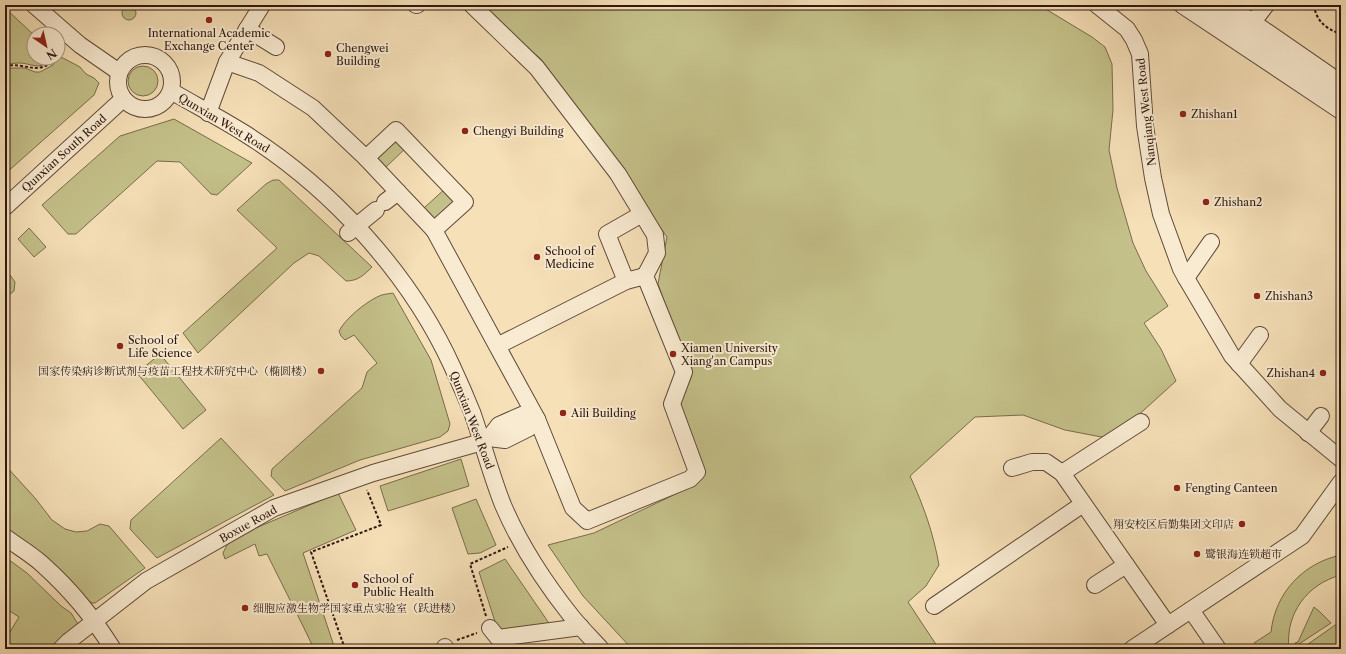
<svg xmlns="http://www.w3.org/2000/svg" width="1346" height="654" font-family="'Libre Caslon Text','Noto Serif SC',serif">
<style>
.green{fill:#c4c089;stroke:#796c4c}
.lines{fill:none;stroke-linecap:round;stroke-linejoin:round}
.minor-casing{stroke:#604a3a;stroke-width:18}
.path{stroke:#2e1810;stroke-width:2;stroke-dasharray:3 2;stroke-linecap:butt}
.minor{stroke:#f9ebd1;stroke-width:16}
.poi-dot{fill:#8f2418;stroke:#f9ebd1;stroke-width:1.5}
.labels{text-anchor:middle;dominant-baseline:central;stroke-width:4;stroke-linejoin:round;paint-order:stroke}
.poi-label{font-size:11px;fill:#2e1810;stroke:#f9ebd1;text-anchor:start}
.street-label{font-size:11px;fill:#2e1810;stroke:#f9ebd1}
</style>
<rect width="100%" height="100%" fill="#f6e0b8"/>
<filter id="stains"><feTurbulence type="fractalNoise" baseFrequency=".005" numOctaves="4"/><feColorMatrix values="0 0 0 0 .2 0 0 0 0 .09 0 0 0 0 .02 0 0 0 .5 -.17"/></filter>
<radialGradient id="worn" r=".72"><stop offset=".6" stop-color="#630" stop-opacity="0"/><stop offset="1" stop-color="#630" stop-opacity=".3"/></radialGradient>
<!-- green -->
<g class="green">
<path d="M479,5H1039L1092,37L1105,47L1112,64L1113,110L1109,150L1117,188L1133,243L1146,271L1168,306L1144,323L1161,349L1176,381L1112,439L1065,430L1023,415L975,417L910,476C924,507 933,532 939,565L926,586L908,602L939,649H632L583,596L548,545L594,533L684,490L695,480L675,415L691,377L658,284L667,237L541,59Z"/>
<circle cx="129" cy="13" r="7"/>
<path d="M5,8L34,35V58H53C39,72 33,63 18,63C14,63 9,64 5,64Z"/>
<path d="M58,57L63,58L80,67L86,74L94,78L99,83L94,95L5,174V68H25L35,72H40L53,65Z"/>
<circle cx="143" cy="81" r="15"/>
<path d="M174,119L252,163L217,195L211,194L180,162L157,161L76,234H68L42,205L120,136Z"/>
<path d="M397,134L408,146L386,167L374,155Z"/>
<path d="M273,180H279L372,267C364,275 358,281 346,281L319,256L309,253L294,263L198,353L183,333L277,248L237,210L266,184Z"/>
<path d="M447,187L458,200L436,221L424,208Z"/>
<path d="M29,228L46,247L34,257L18,239Z"/>
<path d="M5,268L15,282L14,291L5,298Z"/>
<path d="M393,293L431,360L450,424L448,431L440,437L360,460L285,491L271,476L272,469L362,388L367,372L377,363L354,335L345,340L341,336L339,331C346,318 365,303 377,297C382,294 388,294 393,293Z"/>
<path d="M160,354L206,410L183,429L137,373Z"/>
<path d="M221,438L274,495L157,558L130,529L131,520Z"/>
<path d="M461,459L469,486L388,511L380,486Z"/>
<path d="M5,465L35,498L52,520L65,529L76,532L87,531L100,524L109,526L145,568L95,603H92L87,600L63,572L35,548L5,527Z"/>
<path d="M338,493L356,530L303,553L335,649H314L303,626L267,554L259,556L255,544L225,559L223,553L230,539Z"/>
<path d="M476,499L496,545L480,553L468,554L452,508Z"/>
<path d="M1341,555V575C1307,584 1285,614 1289,649H1257L1254,643L1271,632C1275,593 1303,563 1341,555Z"/>
<path d="M5,557L27,573L61,606L71,613L78,624L55,649H5V640L19,617L5,608Z"/>
<path d="M505,559L553,629L499,634L479,572Z"/>
<path d="M1314,607L1320,612L1331,623L1299,644V646L1296,647L1295,643L1298,642Z"/>
<path d="M1341,621V649H1301Z"/>
</g>
<g class="lines">
<!-- minor casing -->
<g class="minor-casing">
<g id="minor">
<path d="M34,5L80,45L119,72"/>
<path d="M416,5H417"/>
<path d="M472,5L537,68L618,174L655,235L657,253L645,276"/>
<path d="M1097,5L1127,29L1134,40L1140,54L1145,126L1153,178L1161,214L1181,269L1186,278L1232,356L1280,409L1341,459"/>
<path d="M1182,5L1341,111"/>
<path d="M1203,5L1341,98"/>
<path d="M1228,5L1341,83"/>
<path d="M1253,22L1266,5"/>
<path d="M247,29L276,47"/>
<circle cx="145" cy="82" r="27"/>
<path d="M227,62L259,73L313,108L366,158L398,192L385,202"/>
<path d="M171,91C195,105 220,118 244,133C330,187 409,272 452,366C459,381 466,397 472,412C483,443 491,475 503,505C520,545 545,583 572,617C581,628 591,638 601,649"/>
<path d="M208,113L227,62L262,5"/>
<path d="M366,158L396,130L465,202L434,230L398,192"/>
<path d="M5,207L123,99"/>
<path d="M434,230L497,346L626,281L645,276L684,372L672,404L697,472L690,479L587,521L573,508L537,419L497,346"/>
<path d="M348,233L376,210"/>
<path d="M1186,278L1211,242"/>
<path d="M626,281L607,234L642,214"/>
<path d="M1239,364L1260,335"/>
<path d="M1308,433L1321,416"/>
<path d="M1012,468L1032,462H1046L1062,473L1168,625"/>
<path d="M1062,473L1141,422"/>
<path d="M5,537C17,546 31,554 42,564C72,591 92,616 113,649"/>
<path d="M1095,585L1126,565"/>
<path d="M934,606L1083,504"/>
<path d="M1191,610L1218,649"/>
<path d="M490,628L498,638L581,627"/>
<path d="M445,647V649"/>
<path d="M61,649L69,641L146,581L274,508L373,473L482,442L489,438L499,425L524,414L537,419L529,428L505,440L489,438"/>
<path d="M1132,649L1302,536L1341,482"/>
</g>
</g>
<!-- path -->
<g class="path">
<path d="M1314,5C1316,21 1326,29 1341,34"/>
<path d="M58,54L63,47"/>
<path d="M5,66C25,62 40,77 55,58"/>
<path d="M486,616L470,564L508,547"/>
<path d="M457,640L477,633"/>
<path d="M345,649L311,552L381,525L367,490"/>
</g>
<!-- minor -->
<use href="#minor" class="minor"/>
</g>
<!-- markers -->
<g class="poi-dot">
<circle cx="209" cy="20" r="4"/>
<circle cx="328" cy="54" r="4"/>
<circle cx="1183" cy="114" r="4"/>
<circle cx="465" cy="131" r="4"/>
<circle cx="1206" cy="202" r="4"/>
<circle cx="537" cy="257" r="4"/>
<circle cx="1257" cy="296" r="4"/>
<circle cx="120" cy="346" r="4"/>
<circle cx="673" cy="354" r="4"/>
<circle cx="321" cy="371" r="4"/>
<circle cx="1323" cy="373" r="4"/>
<circle cx="563" cy="413" r="4"/>
<circle cx="1177" cy="488" r="4"/>
<circle cx="1242" cy="524" r="4"/>
<circle cx="1197" cy="554" r="4"/>
<circle cx="355" cy="585" r="4"/>
<circle cx="245" cy="608" r="4"/>
</g>
<g class="labels">
<!-- poi labels -->
<g class="poi-label">
<text x="209" y="33" text-anchor="middle">International Academic<tspan x="209" dy="13">Exchange Center</tspan></text>
<text x="336" y="48">Chengwei<tspan x="336" dy="13">Building</tspan></text>
<text x="1191" y="114">Zhishan1</text>
<text x="473" y="131">Chengyi Building</text>
<text x="1214" y="202">Zhishan2</text>
<text x="545" y="251">School of<tspan x="545" dy="13">Medicine</tspan></text>
<text x="1265" y="296">Zhishan3</text>
<text x="128" y="340">School of<tspan x="128" dy="13">Life Science</tspan></text>
<text x="681" y="348">Xiamen University<tspan x="681" dy="13">Xiang'an Campus</tspan></text>
<text x="313" y="371" text-anchor="end">国家传染病诊断试剂与疫苗工程技术研究中心（椭圆楼）</text>
<text x="1315" y="373" text-anchor="end">Zhishan4</text>
<text x="571" y="413">Aili Building</text>
<text x="1185" y="488">Fengting Canteen</text>
<text x="1234" y="524" text-anchor="end">翔安校区后勤集团文印店</text>
<text x="1205" y="554">鹭银海连锁超市</text>
<text x="363" y="579">School of<tspan x="363" dy="13">Public Health</tspan></text>
<text x="253" y="608">细胞应激生物学国家重点实验室（跃进楼）</text>
</g>
<!-- street labels -->
<g class="street-label">
<text transform="translate(1146 112) rotate(-96)">Nanqiang West Road</text>
<text transform="translate(224 123) rotate(31)">Qunxian West Road</text>
<text transform="translate(64 153) rotate(-42)">Qunxian South Road</text>
<text transform="translate(472 420) rotate(69)">Qunxian West Road</text>
<text transform="translate(248 524) rotate(-29)">Boxue Road</text>
</g>
</g>
<!-- margin -->
<rect width="1346" height="654" fill="none" stroke="#f6e0b8" stroke-width="20"/>
<rect x="6" y="6" width="1334" height="642" fill="none" stroke="#2e1810" stroke-width="2"/>
<rect x="10" y="10" width="1326" height="634" fill="none" stroke="#2e1810"/>
<!-- north arrow -->
<g transform="translate(46 46) rotate(146)"><circle r="19" fill="#f9ebd1" stroke="#a89784"/>
<path d="M0-3L7 15L0 10L-7 15Z" fill="#8f2418"/>
<text y="-6" font-size="11" font-weight="bold" text-anchor="middle" fill="#2e1810">N</text>
</g>
<rect width="100%" height="100%" filter="url(#stains)"/>
<rect width="100%" height="100%" fill="url(#worn)"/>
</svg>
